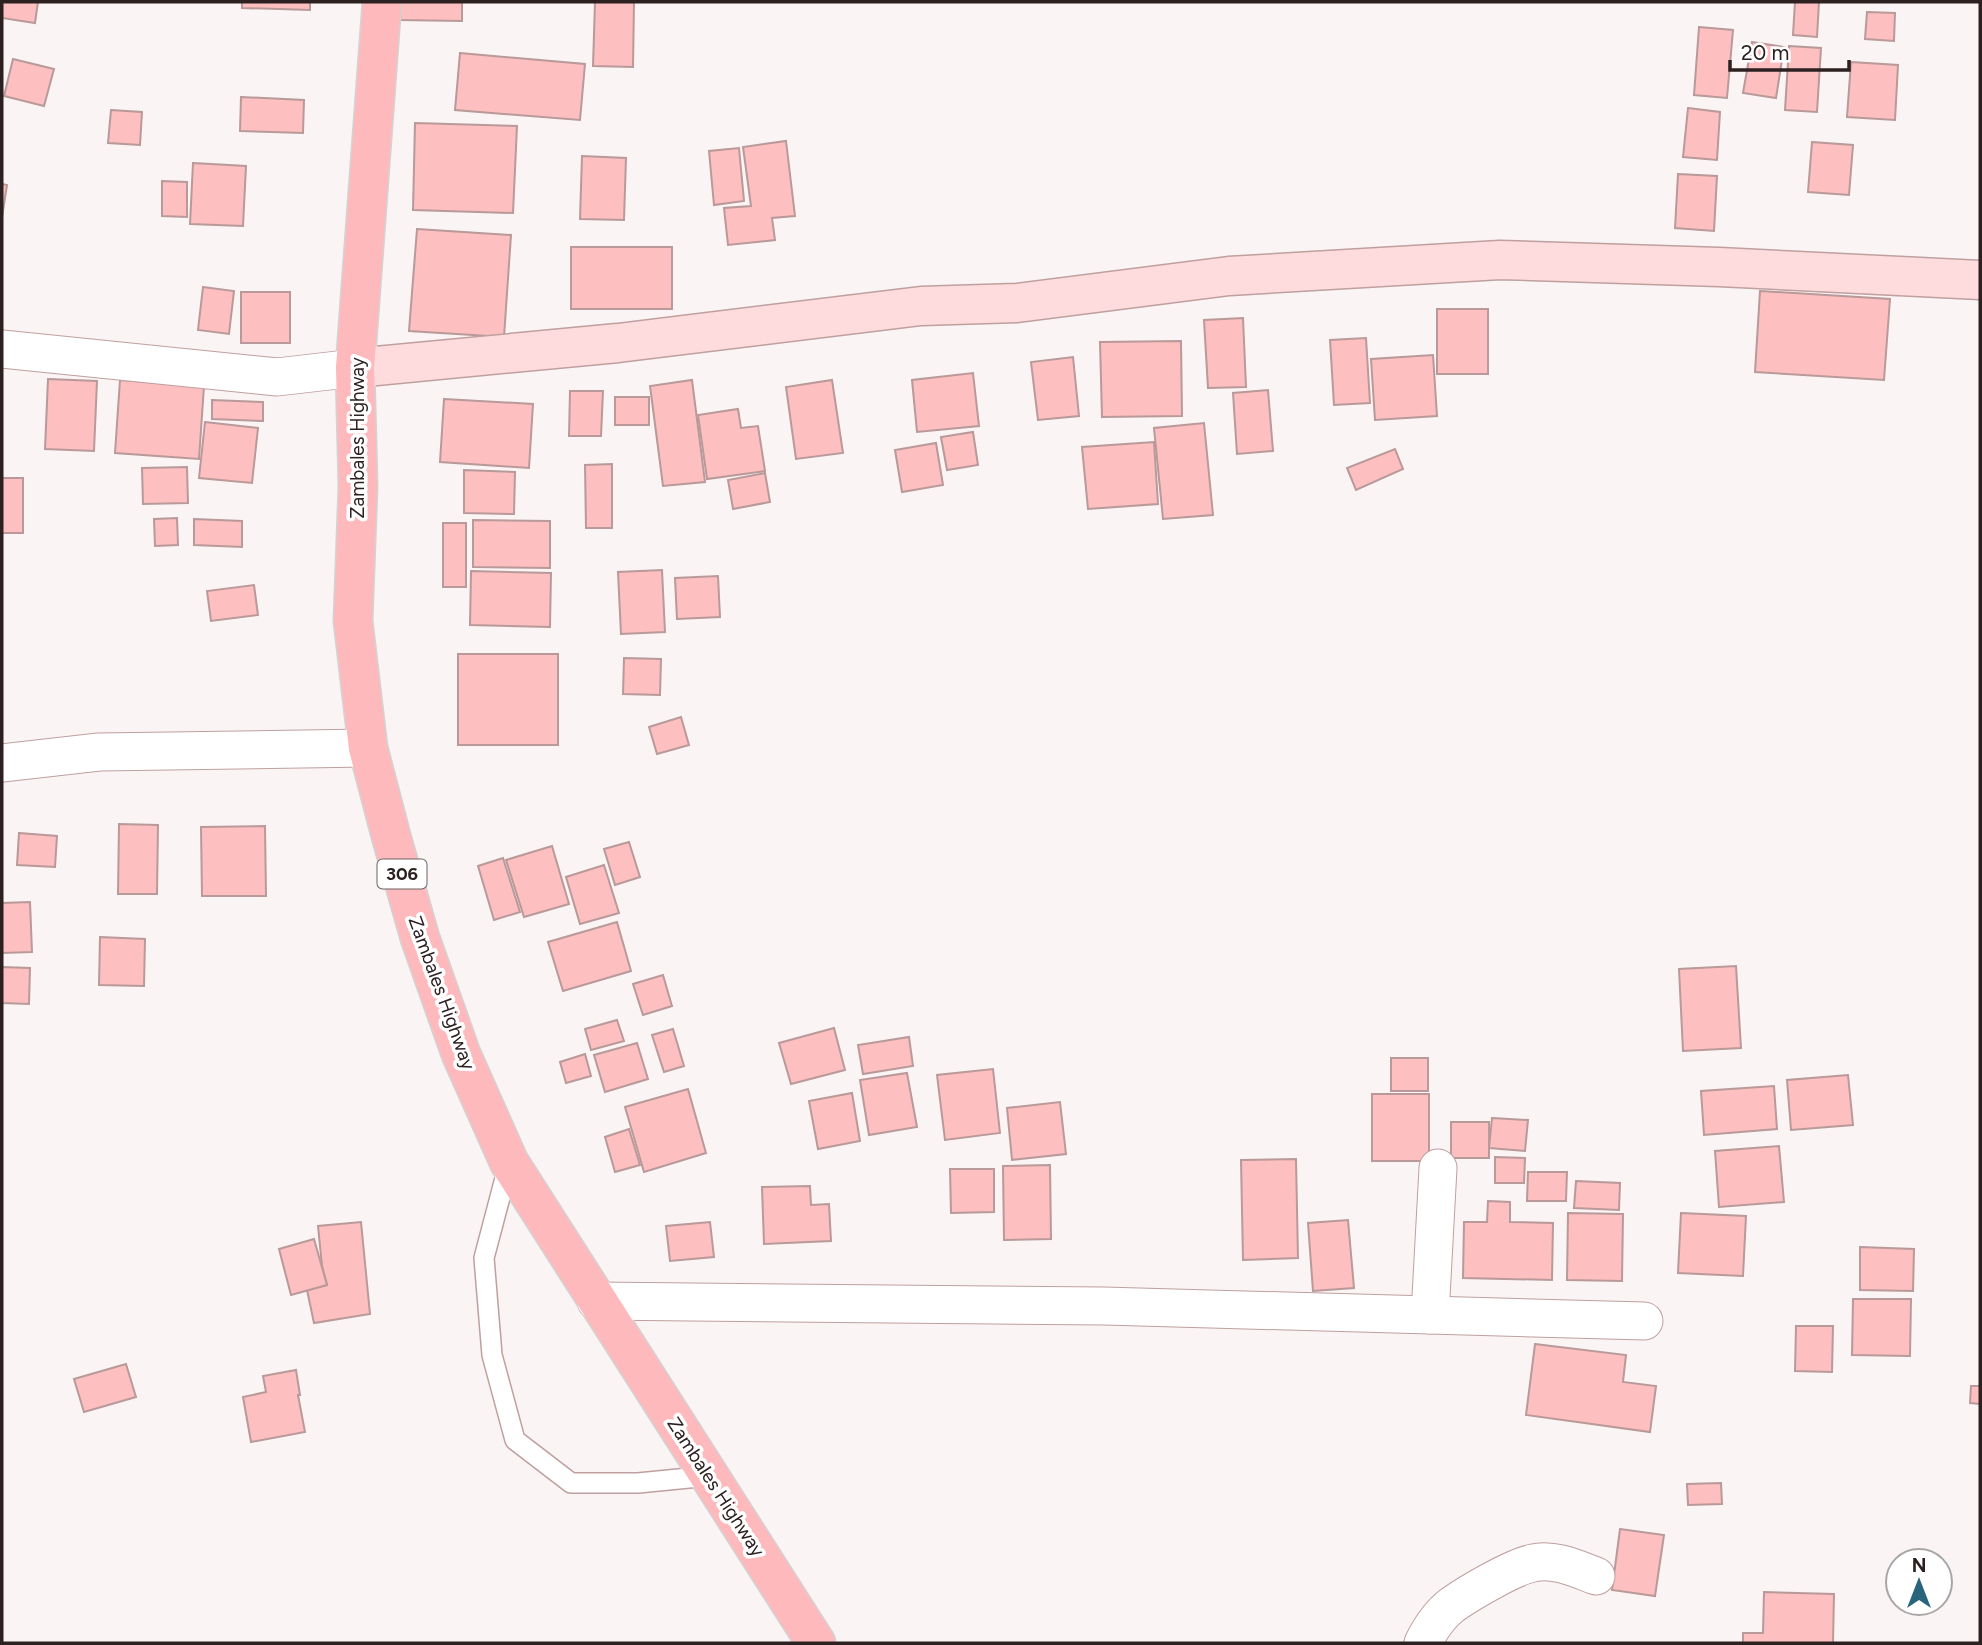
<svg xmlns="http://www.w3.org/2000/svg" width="1982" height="1645" font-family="Figtree,sans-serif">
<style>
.building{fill:#fdbfc0;stroke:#b99999;stroke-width:2}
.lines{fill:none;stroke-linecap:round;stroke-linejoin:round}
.lane-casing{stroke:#bf9f9f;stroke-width:22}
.street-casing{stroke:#bf9f9f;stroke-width:39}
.secondary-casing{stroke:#bf9f9f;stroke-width:41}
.primary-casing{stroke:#d5d2d2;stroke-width:41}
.lane{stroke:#fff;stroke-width:19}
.street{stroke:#fff;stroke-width:37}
.secondary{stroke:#fedcde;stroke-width:38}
.primary{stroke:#feb9bc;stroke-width:38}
.labels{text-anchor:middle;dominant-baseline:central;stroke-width:7;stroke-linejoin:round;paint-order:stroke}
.shield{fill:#fff;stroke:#6b6363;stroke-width:2}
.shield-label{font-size:18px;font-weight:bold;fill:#2c2020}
.street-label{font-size:19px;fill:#2c2020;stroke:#fff}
</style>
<rect width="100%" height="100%" fill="#fbf4f4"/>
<!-- building -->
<g class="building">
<path d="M2,2H38L35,23L2,18Z"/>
<path d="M242,2H310V10L242,8Z"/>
<path d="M401,2H462V21L400,20Z"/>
<path d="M595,2H634L633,67L593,66Z"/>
<path d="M1795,2H1819L1817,37L1793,35Z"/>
<path d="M1867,12L1895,13L1894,41L1865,39Z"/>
<path d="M1699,27L1733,30L1727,98L1694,95Z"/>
<path d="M1752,42L1784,47L1776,98L1743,93Z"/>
<path d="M1789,46L1821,48L1817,112L1785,110Z"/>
<path d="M460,53L585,64L580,120L455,110Z"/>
<path d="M13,59L54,69L44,106L4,96Z"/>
<path d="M1851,62L1898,65L1895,120L1847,117Z"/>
<path d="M241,97L304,100L303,133L240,131Z"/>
<path d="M1688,108L1720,112L1717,160L1683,157Z"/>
<path d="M111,110L142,112L140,145L108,143Z"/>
<path d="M415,123L517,126L513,213L413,210Z"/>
<path d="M786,141L795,216L772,218L775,240L728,245L724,208L751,206L743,147Z"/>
<path d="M1812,142L1853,145L1849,195L1808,192Z"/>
<path d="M739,148L744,201L714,205L709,151Z"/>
<path d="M582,156L626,158L624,220L580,219Z"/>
<path d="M193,163L246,166L243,226L190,224Z"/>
<path d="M1678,174L1717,176L1714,231L1675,228Z"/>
<path d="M162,181L187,182V217L162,216Z"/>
<path d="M2,184L7,185L2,217Z"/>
<path d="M417,229L511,235L504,337L409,331Z"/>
<rect x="571" y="247" width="101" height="62"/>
<path d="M203,287L234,291L229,334L198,330Z"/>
<path d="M1760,291L1890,299L1884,380L1755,372Z"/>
<rect x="241" y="292" width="49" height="51"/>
<rect x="1437" y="309" width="51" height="65"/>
<path d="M1243,318L1246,387L1208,388L1204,320Z"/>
<path d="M1366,338L1370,403L1334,405L1330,340Z"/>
<path d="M1181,341L1182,416L1102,417L1100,342Z"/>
<path d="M1433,355L1437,416L1375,420L1371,359Z"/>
<path d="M1073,357L1079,416L1038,420L1031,362Z"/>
<path d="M973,373L979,426L917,432L912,380Z"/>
<path d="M48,379L97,381L94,451L45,449Z"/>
<path d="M120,380L204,386L199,459L115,453Z"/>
<path d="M692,380L705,482L663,486L650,386Z"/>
<path d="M832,380L843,453L796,459L786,387Z"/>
<path d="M1268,390L1273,451L1237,454L1233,393Z"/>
<path d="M570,391H603L601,436H569Z"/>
<rect x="615" y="397" width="34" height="28"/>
<path d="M444,399L533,404L529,468L440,462Z"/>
<path d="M212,400L263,402V421L212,419Z"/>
<path d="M738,409L741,428L758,426L765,471L707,479L698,415Z"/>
<path d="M205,422L258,428L252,483L199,478Z"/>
<path d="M1204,423L1213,515L1163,519L1154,428Z"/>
<path d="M973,432L978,465L947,470L941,437Z"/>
<path d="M1154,442L1158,504L1088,509L1082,447Z"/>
<path d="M936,443L943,485L902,492L895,450Z"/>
<path d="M1395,449L1403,469L1356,490L1347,468Z"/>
<path d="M612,464V528H586L585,465Z"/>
<path d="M187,467L188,503L143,504L142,468Z"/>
<path d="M464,470L515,472L514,514L464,513Z"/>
<path d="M765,473L770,502L733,509L728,480Z"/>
<rect x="2" y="478" width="21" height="55"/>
<path d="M177,518L178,545L155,546L154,519Z"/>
<path d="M194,519L242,521V547L194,545Z"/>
<path d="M473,520L550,521V568L473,567Z"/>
<rect x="443" y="523" width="23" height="64"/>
<path d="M662,570L665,632L621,634L618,572Z"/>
<path d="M471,571L551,573L550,627L470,625Z"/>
<path d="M718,576L720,617L677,619L675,578Z"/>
<path d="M254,585L258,615L211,621L207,591Z"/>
<rect x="458" y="654" width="100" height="91"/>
<path d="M624,658L661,659L660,695L623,694Z"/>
<path d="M681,717L689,745L657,754L649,727Z"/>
<path d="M119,824L158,825L157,894H118Z"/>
<path d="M265,826L266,896H202L201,827Z"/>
<path d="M19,833L57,836L55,867L17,865Z"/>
<path d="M629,842L640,877L615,885L604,849Z"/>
<path d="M552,846L569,904L524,917L506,860Z"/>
<path d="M503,858L520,912L494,920L478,866Z"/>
<path d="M604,865L619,913L580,924L566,877Z"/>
<path d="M30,902L32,952L2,953V903Z"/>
<path d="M617,922L631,971L563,991L548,942Z"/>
<path d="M100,937L145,939L144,986L99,985Z"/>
<path d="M1736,966L1741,1048L1683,1051L1679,969Z"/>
<path d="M2,967L30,968L29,1004L2,1003Z"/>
<path d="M663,975L672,1006L643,1015L633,984Z"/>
<path d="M617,1020L624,1041L591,1050L585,1029Z"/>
<path d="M834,1028L845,1070L791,1084L779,1043Z"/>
<path d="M673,1029L684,1066L664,1072L652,1035Z"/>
<path d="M909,1037L913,1066L863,1074L858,1045Z"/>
<path d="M637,1043L648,1079L605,1092L594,1055Z"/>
<path d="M585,1054L591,1076L566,1083L560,1062Z"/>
<rect x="1391" y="1058" width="37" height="33"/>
<path d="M993,1069L1000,1133L945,1140L937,1075Z"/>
<path d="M907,1073L917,1127L869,1135L860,1080Z"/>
<path d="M1848,1075L1853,1125L1791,1130L1787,1080Z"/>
<path d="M1774,1086L1777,1129L1704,1135L1701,1091Z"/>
<path d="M688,1089L706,1153L644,1172L625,1107Z"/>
<path d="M852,1093L860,1141L818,1149L809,1101Z"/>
<rect x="1372" y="1094" width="57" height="67"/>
<path d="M1060,1102L1066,1154L1012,1160L1007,1108Z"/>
<path d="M1492,1118L1528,1120L1525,1151L1489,1148Z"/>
<rect x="1451" y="1122" width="38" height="36"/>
<path d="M629,1129L640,1165L615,1172L605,1137Z"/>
<path d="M1779,1146L1784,1202L1719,1207L1715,1151Z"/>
<path d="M1495,1157L1525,1158L1524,1183H1495Z"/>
<path d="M1296,1159L1298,1258L1243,1260L1241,1160Z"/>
<path d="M1050,1165L1051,1239L1004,1240L1003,1166Z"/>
<path d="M950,1169H994V1212L951,1213Z"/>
<path d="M1528,1172H1567L1566,1201H1527Z"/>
<path d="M1576,1181L1620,1183L1619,1210L1574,1208Z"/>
<path d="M810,1186L811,1205L829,1204L831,1241L764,1244L762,1187Z"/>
<path d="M1488,1201L1510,1202V1222L1553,1223L1552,1280L1463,1278L1464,1222H1487Z"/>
<path d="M1568,1213L1623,1214L1622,1281L1567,1280Z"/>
<path d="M1681,1213L1746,1216L1743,1276L1678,1273Z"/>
<path d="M1348,1220L1354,1288L1313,1291L1308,1223Z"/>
<path d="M361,1222L370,1314L314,1323L307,1290L327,1285L322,1266L318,1226Z"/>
<path d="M710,1222L714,1257L670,1261L666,1226Z"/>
<path d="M314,1239L327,1285L291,1295L279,1249Z"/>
<path d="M1860,1247L1914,1249L1913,1291L1860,1290Z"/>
<path d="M1853,1299H1911L1910,1356L1852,1355Z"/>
<path d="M1796,1326H1833L1832,1372L1795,1371Z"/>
<path d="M1535,1344L1626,1355L1623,1382L1656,1386L1650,1432L1526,1415Z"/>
<path d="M126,1364L136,1397L84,1412L74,1379Z"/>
<path d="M296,1370L300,1395H298L305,1432L251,1442L243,1397L266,1392L263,1376Z"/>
<path d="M1971,1386H1980V1404L1970,1403Z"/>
<path d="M1721,1483L1722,1504L1688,1505L1687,1484Z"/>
<path d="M1620,1529L1664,1535L1655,1596L1612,1590Z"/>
<path d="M1764,1592L1834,1594L1833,1643H1743V1633H1763Z"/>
</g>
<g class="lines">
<!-- lane casing -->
<g class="lane-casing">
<path id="lane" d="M509,1163L484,1258L492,1355L515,1440L571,1483H638L709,1476"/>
</g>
<!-- street casing -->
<g class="street-casing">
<g id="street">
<path d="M2,349L277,377L355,368"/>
<path d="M2,763L99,752L368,748"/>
<path d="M596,1301L1104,1306L1644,1321"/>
<path d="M1430,1315L1438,1168"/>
<path d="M1423,1643C1430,1629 1439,1615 1452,1605C1469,1593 1513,1567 1533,1563C1554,1558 1577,1569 1596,1576"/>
</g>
</g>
<!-- secondary casing -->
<g class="secondary-casing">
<path id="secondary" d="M355,368L618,343L921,306L1017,303L1229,276L1500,260L1719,267L1980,280"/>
</g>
<!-- primary casing -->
<g class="primary-casing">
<path id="primary" d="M382,2L355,368L358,486L353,621L368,748L391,836L420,938L461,1054L509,1162L816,1643"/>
</g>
<!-- lane -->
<use href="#lane" class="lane"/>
<!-- street -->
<use href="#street" class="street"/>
<!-- secondary -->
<use href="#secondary" class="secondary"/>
<!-- primary -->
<use href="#primary" class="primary"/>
</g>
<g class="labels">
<!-- shield labels -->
<rect class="shield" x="377.5" y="859.5" width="49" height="29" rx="5"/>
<g class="shield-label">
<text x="402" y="874">306</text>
</g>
<!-- street labels -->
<g class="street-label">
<text transform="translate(357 438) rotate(-90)">Zambales Highway</text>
<text transform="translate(442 993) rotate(70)">Zambales Highway</text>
<text transform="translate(716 1487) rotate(57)">Zambales Highway</text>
</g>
</g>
<!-- border -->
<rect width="1982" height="1645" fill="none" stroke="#2c2020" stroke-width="7"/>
<!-- north arrow -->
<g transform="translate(1919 1582)"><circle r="33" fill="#ffffff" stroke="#aba6a6" stroke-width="2"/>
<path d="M0-5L12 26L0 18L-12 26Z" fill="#28647c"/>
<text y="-10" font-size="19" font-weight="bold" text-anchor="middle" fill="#2c2020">N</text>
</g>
<!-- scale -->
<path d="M1730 60v10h119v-10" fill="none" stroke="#2c2020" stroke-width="3.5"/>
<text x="1741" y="60" font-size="21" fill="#2c2020" stroke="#ffffff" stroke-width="5" paint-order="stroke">20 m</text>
</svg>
